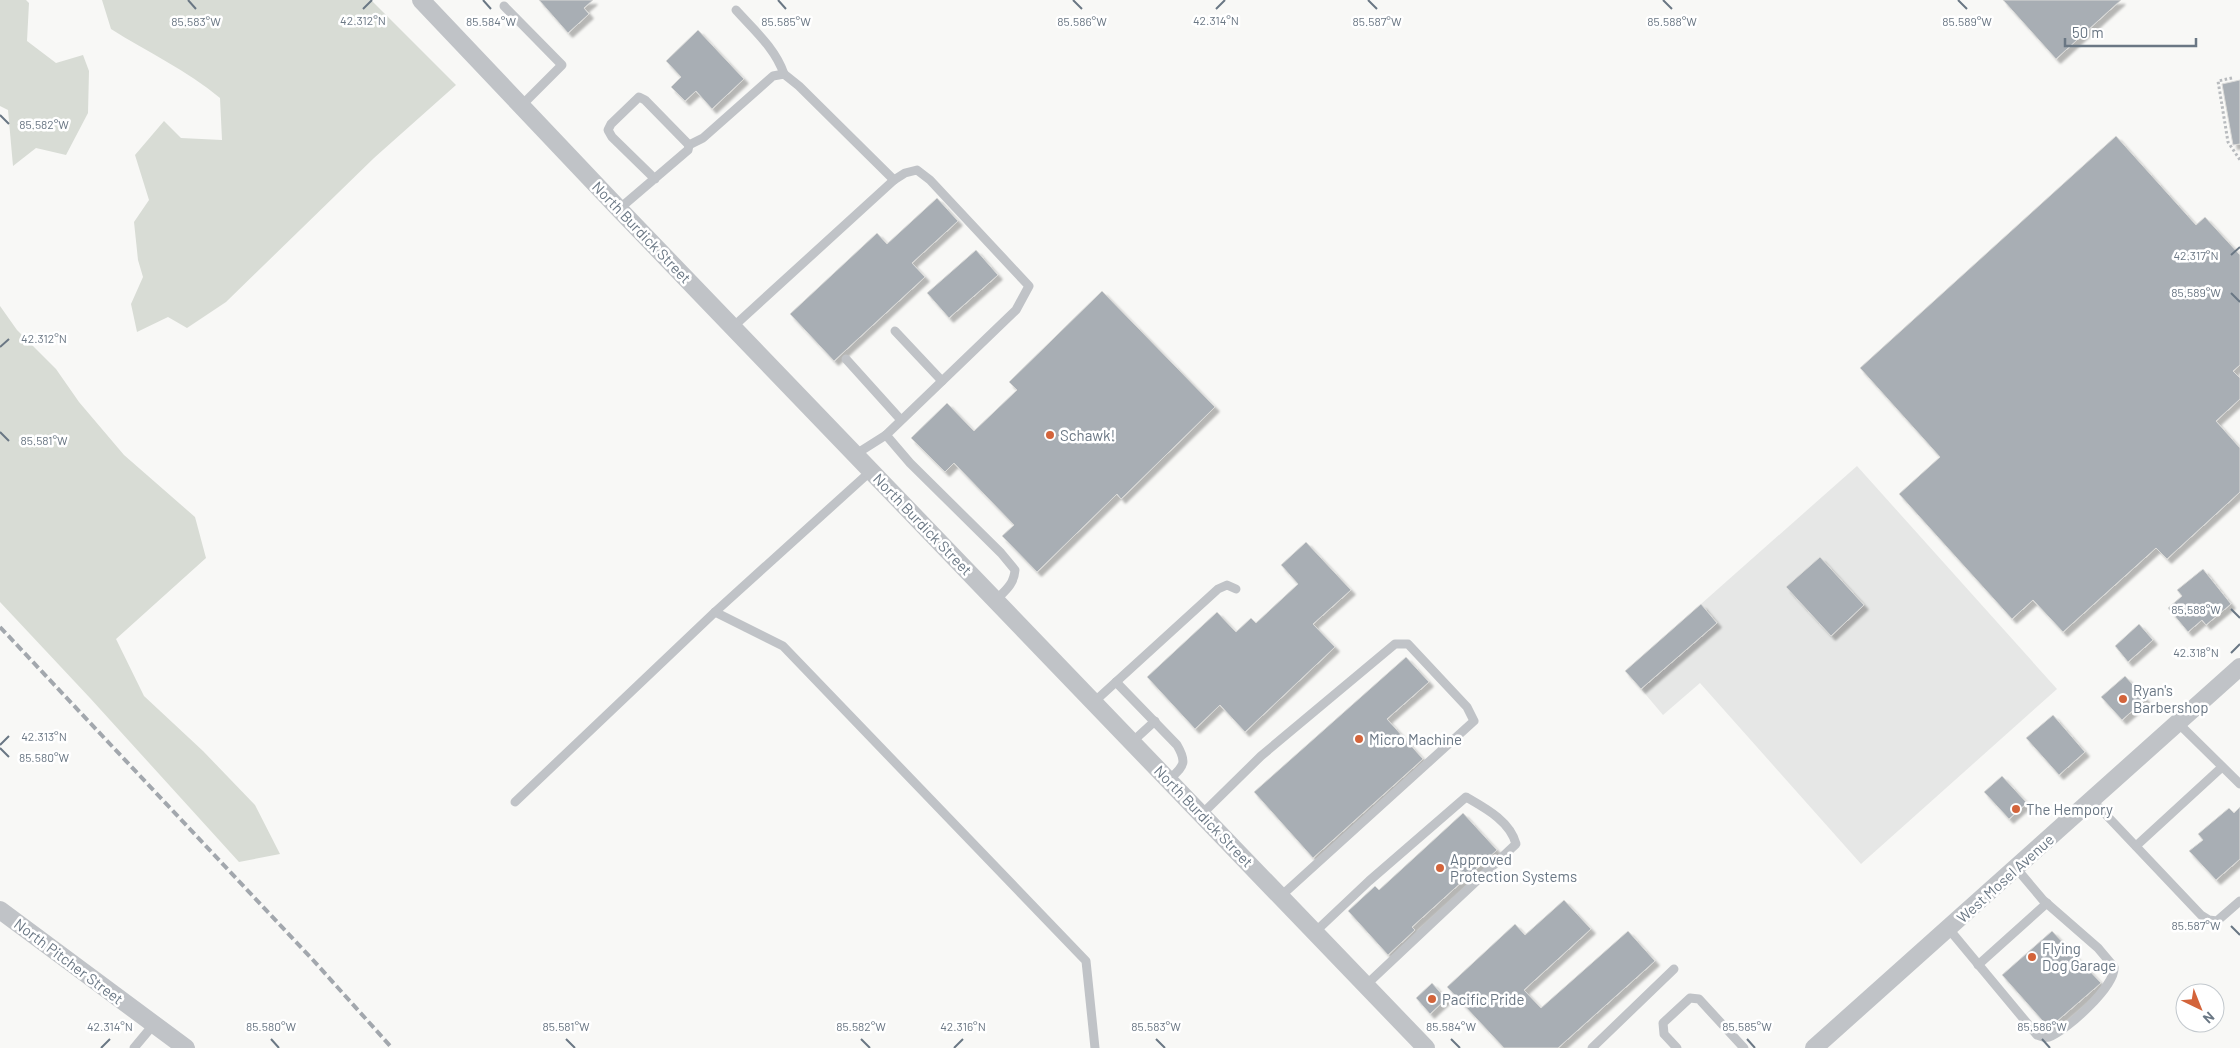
<svg xmlns="http://www.w3.org/2000/svg" width="2240" height="1048" font-family="Barlow,sans-serif">
<style>
.built{fill:#e6e7e6}
.green{fill:#d8dcd5}
.building{fill:#a8aeb4;stroke:#dadad8;filter:url(#shadow)}
.lines{fill:none;stroke-linecap:round;stroke-linejoin:round}
.path{stroke:#b8bbbe;stroke-width:3;stroke-dasharray:2.5 2.5;stroke-linecap:butt}
.service{stroke:#c0c3c7;stroke-width:9}
.minor{stroke:#c0c3c7;stroke-width:18}
.rail{stroke:#a2a7ad;stroke-width:4;stroke-dasharray:8 4;stroke-linecap:butt}
.ticks{fill:none;stroke:#6a7784;stroke-width:2}
.poi-dot{fill:#d3643b;stroke:#fff;stroke-width:2}
.labels{text-anchor:middle;dominant-baseline:central;stroke-width:5;stroke-linejoin:round;paint-order:stroke}
.street-label{font-size:15px;fill:#6a7784;stroke:#fff}
.poi-label{font-size:15px;fill:#6a7784;stroke:#fff;text-anchor:start}
.ticks-label{font-size:12px;text-anchor:middle;fill:#6a7784;stroke:#fff;stroke-width:5;stroke-linejoin:round;paint-order:stroke}
</style>
<defs>
<filter id="shadow"><feDropShadow dx="4.5" dy="4.5" stdDeviation="1" flood-color="#0004"/></filter>
</defs>
<rect width="100%" height="100%" fill="#f8f8f6"/>
<!-- built -->
<path class="built" d="M1857,466L2057,689L1861,864L1700,683L1663,715L1641,689L1716,623L1701,604Z"/>
<!-- green -->
<g class="green">
<path d="M0,0H26L29,3L27,41L56,63L83,55L89,71L88,113L66,155L36,148L13,166L8,110L0,106Z"/>
<path d="M102,0H371L456,85L374,158L226,302L187,328L168,317L137,332L131,304L143,277L138,260L134,222L149,200L135,155L164,121L181,138L222,140L220,98C187,70 147,52 111,29Z"/>
<path d="M0,306L17,330L56,369L79,402L124,455L195,517L206,558L116,639L144,696L203,751L255,805L280,854L239,862L90,698L0,602Z"/>
</g>
<!-- building -->
<g class="building">
<path d="M539,0H593L584,8L589,14L568,33Z"/>
<path d="M2003,0H2121L2056,59Z"/>
<path d="M698,30L744,79L712,109L696,91L685,101L671,87L681,77L666,61Z"/>
<path d="M2240,80V144L2233,145L2222,84Z"/>
<path d="M2116,136L2196,225L2205,217L2240,255V365L2233,371L2240,378V399L2216,421L2240,448V492L2167,559L2156,548L2063,632L2033,600L2012,619L1899,494L1940,457L1860,368Z"/>
<path d="M937,198L958,221L912,263L925,277L834,361L790,314L877,233L887,244Z"/>
<path d="M976,250L998,275L949,318L927,293Z"/>
<path d="M1102,291L1215,407L1121,499L1117,494L1037,572L1002,536L1014,525L954,463L945,472L911,438L947,403L974,431L1017,390L1009,382Z"/>
<path d="M1306,542L1351,590L1313,624L1335,647L1245,732L1220,705L1195,729L1147,677L1217,612L1236,632L1251,618L1256,623L1298,584L1281,565Z"/>
<path d="M1820,557L1864,605L1831,636L1786,587Z"/>
<path d="M2203,569L2231,604L2206,625L2202,620L2188,632L2168,608L2182,596L2177,590Z"/>
<path d="M1701,604L1717,623L1641,689L1625,671Z"/>
<path d="M2139,624L2153,640L2128,662L2115,646Z"/>
<path d="M1406,657L1429,682L1387,719L1423,759L1313,858L1254,792Z"/>
<path d="M2125,676L2146,699L2122,720L2101,697Z"/>
<path d="M2053,715L2085,752L2059,775L2026,738Z"/>
<path d="M2002,776L2027,803L2009,819L1984,792Z"/>
<path d="M2240,807V859L2216,880L2189,851L2203,840L2198,834L2229,808L2234,813Z"/>
<path d="M1463,813L1497,850L1412,927L1415,930L1388,955L1348,911L1375,886L1379,890Z"/>
<path d="M1564,900L1591,929L1524,990L1541,1008L1628,931L1655,961L1558,1048H1504L1447,987L1515,924L1525,935Z"/>
<path d="M2052,931L2101,983L2049,1028L2002,975Z"/>
<path d="M1432,983L1446,999L1430,1014L1416,998Z"/>
</g>
<g class="lines">
<!-- path -->
<path class="path" d="M2232,78L2218,81L2228,142L2240,160"/>
<!-- service -->
<g class="service">
<path d="M504,6L562,65L522,105"/>
<path d="M736,10C754,30 775,48 784,74"/>
<path d="M689,145L703,138L773,76L784,74L799,86L894,180"/>
<path d="M619,209L688,150L689,145L645,100L639,97L611,124L608,130L612,137L655,179"/>
<path d="M734,326L894,180L905,173L917,170L930,180L1029,286L1016,310L886,435L856,454"/>
<path d="M895,331L942,381"/>
<path d="M846,359L901,420"/>
<path d="M886,435L910,463L1001,553L1015,570C1014,584 1006,590 996,600"/>
<path d="M715,612L783,646L1086,961L1095,1048"/>
<path d="M1116,682L1177,745C1188,764 1183,766 1169,780"/>
<path d="M1094,702L1218,589L1227,585L1236,589"/>
<path d="M2178,723L2240,784"/>
<path d="M1132,742L1155,721"/>
<path d="M2092,800L2201,915L2209,920L2217,921L2240,901"/>
<path d="M515,802L715,612L872,470"/>
<path d="M1202,814L1261,756L1395,644H1408L1467,707L1474,721L1281,896"/>
<path d="M2136,846L2221,768"/>
<path d="M1948,928L2037,1035C2042,1037 2044,1038 2049,1037C2066,1031 2116,986 2114,967L2098,948L2043,900L2016,868"/>
<path d="M1315,932L1369,881L1466,797C1485,808 1510,821 1516,844L1366,985"/>
<path d="M1978,965L2047,903"/>
<path d="M134,1048L154,1024"/>
<path d="M1592,1048L1674,969"/>
<path d="M1677,1048L1664,1034L1663,1023L1690,998L1699,999L1744,1048"/>
</g>
<!-- minor -->
<g class="minor">
<path d="M421,0L619,209L1426,1048"/>
<path d="M0,910L186,1048"/>
<path d="M1814,1048L2240,667"/>
</g>
<!-- rail -->
<path class="rail" d="M0,627L313,960L392,1048"/>
</g>
<!-- ticks -->
<path class="ticks" d="M188,0L196,9M483,0L491,9M778,0L786,9M1073,0L1082,9M1368,0L1377,9M1663,0L1672,9M1958,0L1967,9M363,9L372,0M1216,9L1225,0M0,115L9,124M2231,255L2240,247M2231,293L2240,302M0,347L9,339M0,432L9,441M2231,609L2240,618M2231,653L2240,644M0,745L9,736M0,748L9,757M2231,926L2240,935M271,1039L279,1048M566,1039L575,1048M861,1039L870,1048M1156,1039L1165,1048M1451,1039L1460,1048M1747,1039L1755,1048M2042,1039L2050,1048M101,1048L110,1039M954,1048L963,1039"/>
<!-- markers -->
<g class="poi-dot">
<circle cx="1050" cy="435" r="5"/>
<circle cx="2123" cy="699" r="5"/>
<circle cx="1359" cy="739" r="5"/>
<circle cx="2016" cy="809" r="5"/>
<circle cx="1440" cy="868" r="5"/>
<circle cx="2032" cy="957" r="5"/>
<circle cx="1432" cy="999" r="5"/>
</g>
<g class="labels">
<!-- street labels -->
<g class="street-label">
<text transform="translate(642 232) rotate(46)">North Burdick Street</text>
<text transform="translate(923 524) rotate(46)">North Burdick Street</text>
<text transform="translate(1204 816) rotate(46)">North Burdick Street</text>
<text transform="translate(2005 878) rotate(-42)">West Mosel Avenue</text>
<text transform="translate(69 961) rotate(37)">North Pitcher Street</text>
</g>
<!-- poi labels -->
<g class="poi-label">
<text x="1060" y="435">Schawk!</text>
<text x="2133" y="690">Ryan's<tspan x="2133" dy="17">Barbershop</tspan></text>
<text x="1369" y="739">Micro Machine</text>
<text x="2026" y="809">The Hempory</text>
<text x="1450" y="859">Approved<tspan x="1450" dy="17">Protection Systems</tspan></text>
<text x="2042" y="948">Flying<tspan x="2042" dy="17">Dog Garage</tspan></text>
<text x="1442" y="999">Pacific Pride</text>
</g>
</g>
<g class="ticks-label">
<text x="363" y="25">42.312°N</text>
<text x="1216" y="25">42.314°N</text>
<text x="196" y="26">85.583°W</text>
<text x="491" y="26">85.584°W</text>
<text x="786" y="26">85.585°W</text>
<text x="1082" y="26">85.586°W</text>
<text x="1377" y="26">85.587°W</text>
<text x="1672" y="26">85.588°W</text>
<text x="1967" y="26">85.589°W</text>
<text x="44" y="129">85.582°W</text>
<text x="2196" y="260">42.317°N</text>
<text x="2196" y="297">85.589°W</text>
<text x="44" y="343">42.312°N</text>
<text x="44" y="445">85.581°W</text>
<text x="2196" y="614">85.588°W</text>
<text x="2196" y="657">42.318°N</text>
<text x="44" y="741">42.313°N</text>
<text x="44" y="762">85.580°W</text>
<text x="2196" y="930">85.587°W</text>
<text x="271" y="1031">85.580°W</text>
<text x="566" y="1031">85.581°W</text>
<text x="861" y="1031">85.582°W</text>
<text x="1156" y="1031">85.583°W</text>
<text x="1451" y="1031">85.584°W</text>
<text x="1747" y="1031">85.585°W</text>
<text x="2042" y="1031">85.586°W</text>
<text x="110" y="1031">42.314°N</text>
<text x="963" y="1031">42.316°N</text>
</g>
<!-- north arrow -->
<g transform="translate(2200 1008) rotate(137)"><circle r="24" fill="#ffffff" stroke="#c3c9ce"/>
<path d="M0-4L9 19L0 12L-9 19Z" fill="#d3643b"/>
<text y="-8" font-size="14" font-weight="bold" text-anchor="middle" fill="#6a7784">N</text>
</g>
<!-- scale -->
<path d="M2065 38v8h131v-8" fill="none" stroke="#6a7784" stroke-width="2.5"/>
<text x="2072" y="38" font-size="15" fill="#6a7784" stroke="#ffffff" stroke-width="4" paint-order="stroke">50 m</text>
</svg>
